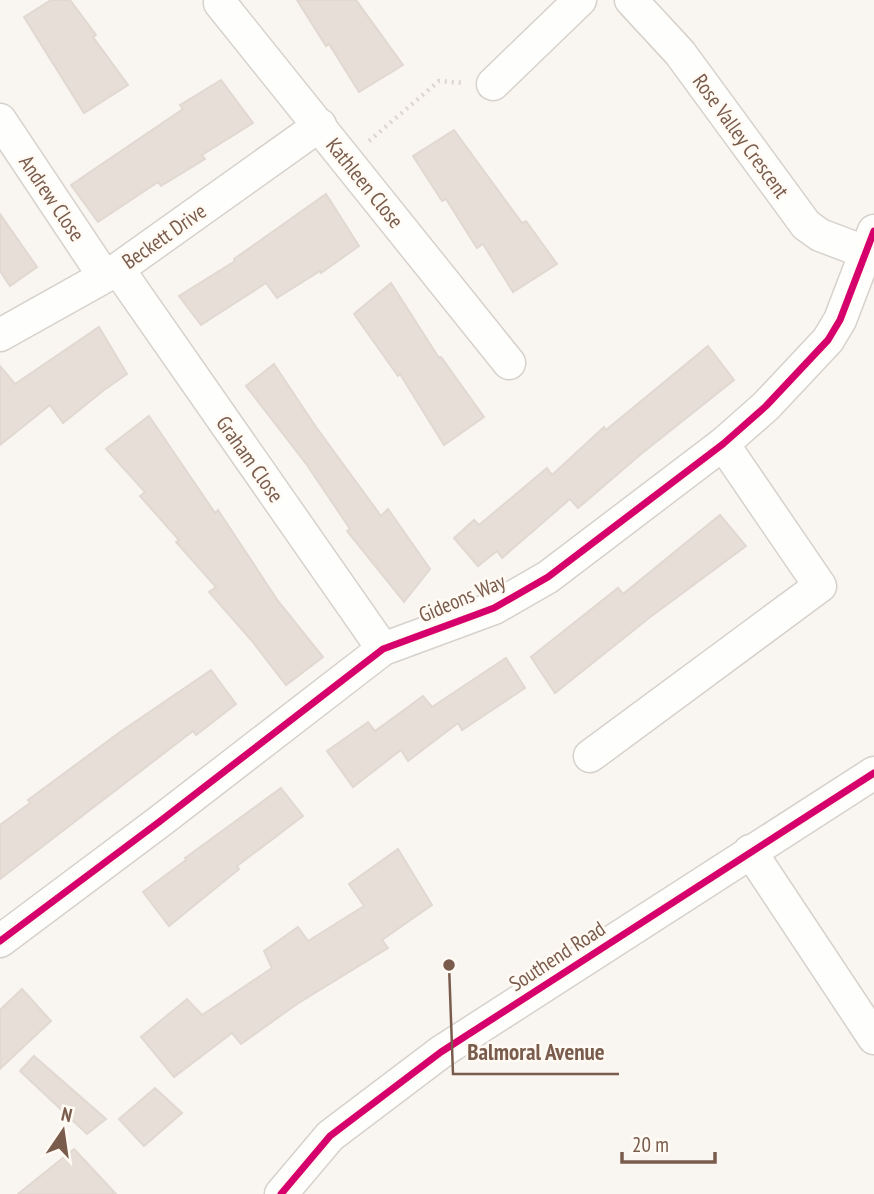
<svg xmlns="http://www.w3.org/2000/svg" width="874" height="1194" font-family="'PT Sans Narrow',sans-serif">
<style>
.building{fill:#e6ded7;stroke:#e2d8d2;stroke-width:2}
.lines{fill:none;stroke-linecap:round;stroke-linejoin:round}
.minor-casing{stroke:#d7d1cb;stroke-width:35}
.path{stroke:#dcd5d0;stroke-width:4.5;stroke-dasharray:2 5;stroke-linecap:butt}
.minor{stroke:#fefefd;stroke-width:32}
.cycleway-casing{stroke:#fffaf3;stroke-width:11}
.cycleway{stroke:#d6006c;stroke-width:7}
.labels{text-anchor:middle;dominant-baseline:central;stroke-width:5;stroke-linejoin:round;paint-order:stroke}
.street-label{font-size:21px;fill:#7a5c4d;stroke:#fffaf3}
.leader{fill:none;stroke:#7a5c4d;stroke-width:2.5}
.callout-dot{fill:#7a5c4d;stroke:#fffaf3;stroke-width:2.5}
.callout-label{font-size:23px;text-anchor:middle;font-weight:bold;fill:#7a5c4d;stroke:#fffaf3;stroke-width:5;stroke-linejoin:round;paint-order:stroke}
</style>
<rect width="100%" height="100%" fill="#f9f5f0"/>
<!-- building -->
<g class="building">
<path d="M51,0H70L96,35L93,37L128,85L84,113L24,17Z"/>
<path d="M297,0H356L403,65L359,92L329,44L326,46Z"/>
<path d="M221,80L253,123L202,155L205,159L161,186L158,182L98,222L71,185L183,109L180,105Z"/>
<path d="M454,130L522,223L526,221L557,264L513,292L483,244L477,248L446,199L442,201L413,156Z"/>
<path d="M326,194L359,246L321,273L320,271L277,298L266,283L201,325L179,296L235,261L234,259Z"/>
<path d="M0,214L37,267L10,286L0,271Z"/>
<path d="M391,283L439,358L441,357L484,417L444,445L400,374L398,376L354,314Z"/>
<path d="M99,327L127,374L104,390L63,423L50,405L0,445V366L15,384Z"/>
<path d="M708,346L734,380L641,454L578,508L570,499L502,558L497,551L478,566L454,538L474,520L479,525L547,468L552,475L604,427L606,430Z"/>
<path d="M274,364L316,427L381,516L388,509L430,569L404,602L347,531L350,529L307,465L246,386Z"/>
<path d="M149,416L215,513L218,510L278,601L323,657L286,685L252,641L209,592L216,587L176,542L179,540L140,496L145,492L106,449Z"/>
<path d="M720,515L746,546L649,618L555,693L531,657L618,588L623,594Z"/>
<path d="M506,658L525,688L462,730L458,723L408,761L401,750L353,787L327,751L368,722L375,731L423,696L432,707Z"/>
<path d="M211,670L236,704L196,735L193,731L0,879V825L30,803L28,800L120,732Z"/>
<path d="M281,788L303,816L237,866L239,869L169,926L143,892L186,860L185,858Z"/>
<path d="M398,849L432,905L382,940L388,948L297,1004L241,1044L232,1033L174,1077L141,1037L187,999L202,1015L272,968L264,951L298,927L308,941L364,906L349,884Z"/>
<path d="M22,989L51,1021L0,1069V1010Z"/>
<path d="M34,1056L106,1119L87,1134L20,1071Z"/>
<path d="M155,1088L182,1113L144,1146L119,1119Z"/>
<path d="M74,1149L116,1194H18Z"/>
</g>
<g class="lines">
<!-- minor casing -->
<g class="minor-casing">
<g id="minor">
<path d="M631,0L680,53L806,225L820,235L865,252"/>
<path d="M220,3L509,363"/>
<path d="M493,84L580,0"/>
<path d="M0,120L104,276"/>
<path d="M118,269L383,649"/>
<path d="M0,335L118,269L320,125"/>
<path d="M590,756L820,586L723,444"/>
<path d="M750,851L874,1038"/>
<path d="M0,941L159,822L383,649L494,608L548,577L723,444L766,406L828,340L840,320L874,231"/>
<path d="M281,1194L330,1136L441,1052L874,773"/>
</g>
</g>
<!-- path -->
<path class="path" d="M369,141L439,81L465,83"/>
<!-- minor -->
<use href="#minor" class="minor"/>
<!-- cycleway casing -->
<g class="cycleway-casing">
<g id="cycleway">
<path d="M0,941L159,822L383,649L494,608L548,577L723,444L766,406L828,340L840,320L874,231"/>
<path d="M281,1194L330,1136L441,1052L874,773"/>
</g>
</g>
<!-- cycleway -->
<use href="#cycleway" class="cycleway"/>
</g>
<g class="labels">
<!-- street labels -->
<g class="street-label">
<text transform="translate(741 136) rotate(54)">Rose Valley Crescent</text>
<text transform="translate(365 183) rotate(51)">Kathleen Close</text>
<text transform="translate(52 198) rotate(56)">Andrew Close</text>
<text transform="translate(164 236) rotate(-35)">Beckett Drive</text>
<text transform="translate(250 459) rotate(55)">Graham Close</text>
<text transform="translate(462 598) rotate(-23)">Gideons Way</text>
<text transform="translate(557 956) rotate(-33)">Southend Road</text>
</g>
</g>
<!-- callouts -->
<path class="leader" d="M449 965L453 1074H619"/>
<circle class="callout-dot" cx="449" cy="965" r="7"/>
<g class="callout-label">
<text x="536" y="1060">Balmoral Avenue</text>
</g>
<!-- north arrow -->
<g transform="translate(63 1131) rotate(13)" stroke="#fffaf3" stroke-width="5" paint-order="stroke">
<path d="M0-5L12 26L0 18L-12 26Z" fill="#7a5c4d"/>
<text y="-10" font-size="19" font-weight="bold" text-anchor="middle" fill="#7a5c4d">N</text>
</g>
<!-- scale -->
<path d="M622 1152v10h93v-10" fill="none" stroke="#7a5c4d" stroke-width="3.5"/>
<text x="632" y="1152" font-size="21" fill="#7a5c4d" stroke="#fffaf3" stroke-width="5" paint-order="stroke">20 m</text>
</svg>
